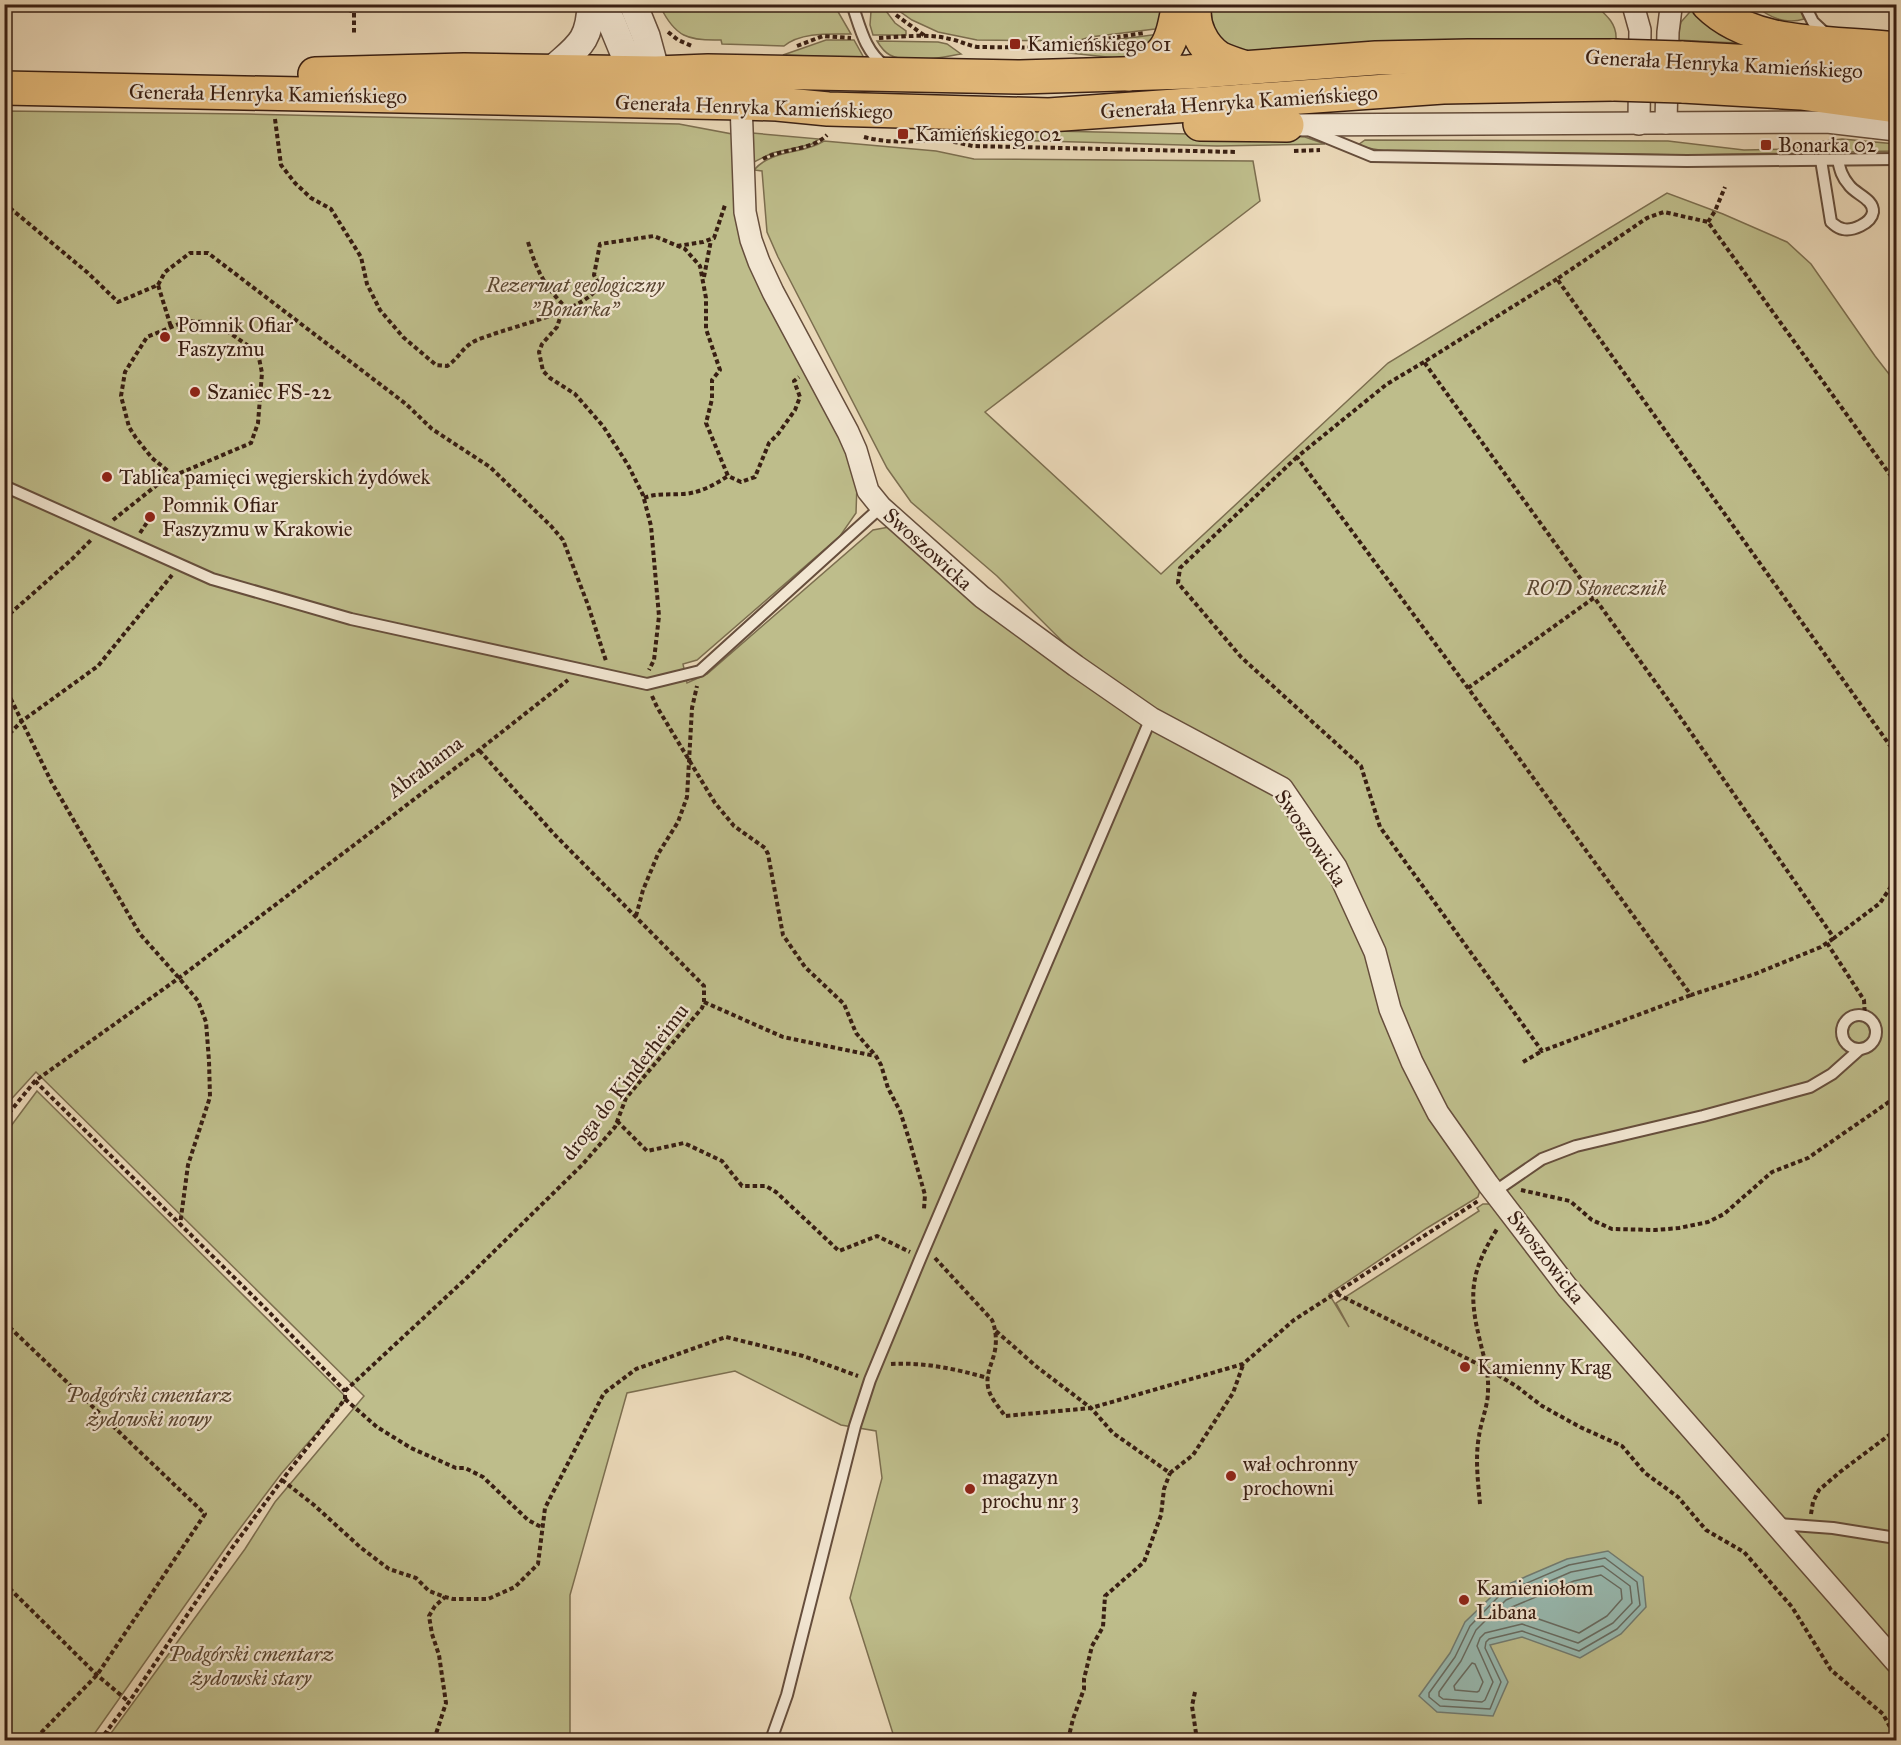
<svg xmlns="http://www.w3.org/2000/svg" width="1901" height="1745" font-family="'IM FELL Great Primer',serif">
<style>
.green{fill:#bebd8b;stroke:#7c6e4f;stroke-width:1.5}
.water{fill:#98bab1;stroke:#727c72;stroke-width:1.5}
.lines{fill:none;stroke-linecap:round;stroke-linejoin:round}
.shore{stroke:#686c62;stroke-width:1.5}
.service-casing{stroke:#664e3c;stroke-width:14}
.minor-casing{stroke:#664e3c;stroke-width:24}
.tertiary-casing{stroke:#664e3c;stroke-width:30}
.primary-casing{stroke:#391f13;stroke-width:36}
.path{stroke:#391f13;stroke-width:4;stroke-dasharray:4.5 3;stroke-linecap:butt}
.service{stroke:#f2e6d2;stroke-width:10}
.minor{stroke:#f2e6d2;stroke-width:21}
.tertiary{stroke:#f2e6d2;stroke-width:27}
.primary{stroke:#e6bc7c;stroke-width:33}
.primary-bridge-casing{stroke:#391f13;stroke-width:36;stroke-linecap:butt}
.primary-bridge{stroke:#e6bc7c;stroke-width:33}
.poi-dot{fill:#8f2418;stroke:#f2e6d2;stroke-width:2}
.labels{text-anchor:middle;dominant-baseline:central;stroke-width:4.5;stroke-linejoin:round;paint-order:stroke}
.poi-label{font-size:21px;fill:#391f13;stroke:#f2e6d2;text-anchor:start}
.street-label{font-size:21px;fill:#391f13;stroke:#f2e6d2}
.park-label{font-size:21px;font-style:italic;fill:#5a4631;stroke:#f2e6d2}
</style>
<rect width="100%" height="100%" fill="#ebd9b9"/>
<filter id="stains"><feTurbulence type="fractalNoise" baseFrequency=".00333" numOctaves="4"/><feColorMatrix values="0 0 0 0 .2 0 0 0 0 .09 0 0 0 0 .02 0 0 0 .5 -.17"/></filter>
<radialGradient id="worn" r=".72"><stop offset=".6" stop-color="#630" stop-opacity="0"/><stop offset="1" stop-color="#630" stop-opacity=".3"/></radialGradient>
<!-- green -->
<g class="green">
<path d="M1201,4L1569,7L1594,4C1605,14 1617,23 1616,39L1265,53L1223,50Z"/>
<path d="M655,5H1165L1159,27L1155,29L1090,37L1077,41L977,40L938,32L912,20L899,11H886L895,23L906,31V35H873L870,25L871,11L837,10L851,34C829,34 801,32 784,46L722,44L721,40C688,41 675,37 660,6Z"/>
<path d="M1696,5L1776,45L1677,40L1681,22Z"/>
<path d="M1754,5H1798L1804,19C1785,25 1769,17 1754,5Z"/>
<path d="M1167,33L1136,60L1069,53L1083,45L1091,43Z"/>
<path d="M826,40H854L864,58L783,55Z"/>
<path d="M877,41L938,42L947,44L961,54C942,57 908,65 890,55C884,52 880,46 877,41Z"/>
<path d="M5,111L248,114L679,124L732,134L739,225L849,451L857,484L856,513L840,536L697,660L683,664L687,683L707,674L873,530L889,527L1282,798L1313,839L1481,1186L1478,1197L1427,1228L1329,1294L1349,1327L1336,1303L1479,1211L1477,1208L1483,1204H1499L1896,1668V1740H895L850,1598L882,1478L876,1431L841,1425L735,1371L627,1393L570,1595V1740H106L245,1549L275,1502L364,1396L36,1072L5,1106Z"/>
<path d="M961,129L1282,136L1305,137L1325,144L1217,146L974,139Z"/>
<path d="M752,133L819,139L812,144L772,153L752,163Z"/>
<path d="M1842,139L1896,144V151L1690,155L1385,151L1368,148L1358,145L1365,140L1668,141L1744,150L1792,149L1825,141Z"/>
<path d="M824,141L936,151L974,159L1253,161L1260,201L985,412L1161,574L1388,363L1667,193L1723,214L1787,242L1811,264L1875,356L1896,383V1648L1799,1534L1573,1285L1451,1123L1285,784L1167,716L1077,656L997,576L911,502L887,468L778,257L767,232L762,171L754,170C772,149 802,155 824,141Z"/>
<path d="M37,1091L347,1398L281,1474L229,1543L90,1740H5V1134Z"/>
</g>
<!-- water -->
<path class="water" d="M1608,1551L1643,1577L1646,1607L1621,1634L1580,1658L1522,1637L1490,1645L1508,1682L1493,1716L1437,1712L1419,1696L1450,1653L1465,1622L1490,1598L1497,1589L1567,1559Z"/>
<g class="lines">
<!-- shore -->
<g class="shore">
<path d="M1605,1558L1637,1582L1640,1605L1617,1629L1579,1651L1522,1631L1489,1639L1486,1642L1485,1648L1501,1682L1490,1709L1440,1706L1429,1697V1693L1455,1657L1470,1626L1501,1594L1569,1565Z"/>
<path d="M1603,1566L1630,1586L1632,1603L1613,1623L1578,1643L1522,1624L1485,1633L1480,1638L1477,1646L1493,1682L1485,1700L1482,1702L1443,1699L1439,1696V1692L1461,1661L1476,1630L1506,1600L1571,1572Z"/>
<path d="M1601,1575L1621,1589L1622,1599L1607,1616L1579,1633L1527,1615L1510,1617L1508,1615L1512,1607L1574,1581Z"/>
<path d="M1472,1663L1475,1664L1483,1682L1479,1691L1477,1692L1455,1690L1454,1686Z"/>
</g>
<!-- service casing -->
<g class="service-casing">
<g id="service">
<path d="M1804,4L1813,22L1827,35"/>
<path d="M854,10C861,31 866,52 885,66"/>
<path d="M1311,131L1372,156L1687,161L1896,159"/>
<path d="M1821,160L1831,222C1835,225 1837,228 1843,229C1852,231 1871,224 1873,212C1874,199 1855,194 1849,185C1842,177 1840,170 1838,160"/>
<path d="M4,486L212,579L351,619L647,684L700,671L881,507"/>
<circle cx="1859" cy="1032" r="17"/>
<path d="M1494,1192L1542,1159L1576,1146L1703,1116L1810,1087L1832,1074L1860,1049"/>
<path d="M1778,1524L1833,1528L1896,1538"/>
<path d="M771,1740L787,1695L855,1426L870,1380L921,1257L1151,718"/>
</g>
</g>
<!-- minor casing -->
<g class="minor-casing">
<g id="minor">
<path d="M1633,5L1640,30L1639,124"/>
<path d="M741,103L745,212L751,240L759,262L773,292L848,432L856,450L868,491L881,507L982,597L1076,666L1151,718L1282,788L1336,867L1375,952L1390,1009L1412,1062L1438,1113L1488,1184L1567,1287L1896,1662"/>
<path d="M1666,123L1668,32L1671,8"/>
<path d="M1287,125L1827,122L1896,130"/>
</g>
</g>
<!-- tertiary casing -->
<g class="tertiary-casing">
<g id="tertiary">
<path d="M602,4L611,21L639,89"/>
<path d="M633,4L646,36L656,73L648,90"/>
<path d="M551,71C577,47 590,43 591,4"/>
</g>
</g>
<!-- primary casing -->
<g class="primary-casing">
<g id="primary">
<path d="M1195,4C1191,24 1202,47 1219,58C1227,62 1237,65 1246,68"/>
<path d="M1708,4C1754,50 1837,41 1896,49"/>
<path d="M1681,58L1771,63L1896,75"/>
<path d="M315,74L464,70L656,73L708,71L1020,77L1188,72L1376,58L1468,56H1614"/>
<path d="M1129,74C1169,56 1171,45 1179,4"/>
<path d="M1682,86L1801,93L1896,106"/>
<path d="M4,88L741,103L777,104L828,109L1049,115L1443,87L1614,84"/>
<path d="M1200,124L1287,125"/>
</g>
</g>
<!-- path -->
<g class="path">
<path d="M334,4L354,12V34"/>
<path d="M896,15L925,36"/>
<path d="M668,32L678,40L692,46"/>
<path d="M879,38C902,37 928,33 950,39C960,41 967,45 977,47L1069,48L1085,42L1144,33"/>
<path d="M797,46L823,36L851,38"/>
<path d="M275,119L281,165L295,183L311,198L331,209L361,257L367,284L380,310L403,337L436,365L447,366C458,359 461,350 470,344C475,340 485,337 491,335C517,325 588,310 599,285L594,275L600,244L654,236L685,249L700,266L706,298V329L720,370L712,380V399L706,423L728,476L741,482L755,477L769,443L778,434L795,410L800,397L794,381L799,377"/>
<path d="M864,137C889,144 914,141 940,140C950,140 962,144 973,146L1236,152"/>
<path d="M1294,151L1320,150"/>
<path d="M763,159C783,148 811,151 827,135"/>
<path d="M4,203L88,273L118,302L158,285L171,327"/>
<path d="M1708,222L1715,211L1725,187"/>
<path d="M528,242C538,274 544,285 568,310"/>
<path d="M677,246L703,242L714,238L725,205"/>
<path d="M704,277L711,240"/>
<path d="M1557,279L1424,362L1669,701L1834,938L1880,903L1896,879"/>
<path d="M158,285L165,272L190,253H208L406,404L432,429L490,467L551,526L563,540L588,605L606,661"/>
<path d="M562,312L557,327L542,344L539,352L543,371L550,378L575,394L603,426L628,465L643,495L651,526L659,616L654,660L649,670"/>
<path d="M1424,362L1387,384L1297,457L1468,688L1691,995L1755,974L1821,947L1834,938"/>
<path d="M1297,457L1180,568L1178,583L1241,657L1361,766L1380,827L1542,1051L1691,995"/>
<path d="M1896,483L1708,222L1664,212L1647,218L1557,279L1896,754"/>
<path d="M644,498C656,493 669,495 683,494C700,493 714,485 728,476"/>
<path d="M113,520L157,485L168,471L152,458L136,438L129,427L121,396L125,372L147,337L186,321L205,322L230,333L247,345L259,358L262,373L258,423L251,443L159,482"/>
<path d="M140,533L148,521"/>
<path d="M4,619L72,559L92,539"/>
<path d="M4,685L52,783L140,934L179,978L198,1001L206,1022L209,1061L210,1097L188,1165L180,1225"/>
<path d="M1468,688L1595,597"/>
<path d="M652,696L657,707L715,803L734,826L765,848L768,854L783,935L805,967L844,1004L856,1033L876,1056L881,1065L888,1088L900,1111L909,1139L925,1195L924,1209"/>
<path d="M4,739L22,721L98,666L172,575"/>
<path d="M636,916L643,890L658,854L678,822L687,797L692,708L697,686"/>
<path d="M1827,943L1864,1000L1865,1017"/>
<path d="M704,1002L783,1037L875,1056"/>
<path d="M1523,1062L1542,1051"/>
<path d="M35,1081L267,1310L345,1391V1399L282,1480L232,1548L129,1702L100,1740"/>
<path d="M4,1119L35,1081L179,978L479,750L568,680"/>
<path d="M617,1121L647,1151L684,1143L722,1161L742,1186H766L776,1192L839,1251L877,1236L910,1252"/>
<path d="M1521,1190L1570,1201L1592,1220L1612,1229L1655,1230L1679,1228L1708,1222L1724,1214L1772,1172L1808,1158L1896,1097"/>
<path d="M935,1258L992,1320C997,1332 997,1346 993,1358C990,1368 986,1376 988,1387C990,1398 999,1407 1005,1416L1091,1408L1243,1364L1294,1320L1478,1201"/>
<path d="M1337,1294L1488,1369L1516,1386L1542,1406L1580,1427L1622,1446L1645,1473L1678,1497L1706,1530L1744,1552L1792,1607L1831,1670L1883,1714L1896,1738"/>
<path d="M4,1322L205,1514L97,1675L34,1740"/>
<path d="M996,1331L1037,1367L1091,1408L1113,1433L1170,1473L1193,1455L1233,1393L1243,1365"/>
<path d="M891,1364C925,1362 955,1369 988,1378"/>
<path d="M345,1391L473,1272L582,1165L615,1127L626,1098L702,1008L704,1002V986L554,834L479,750"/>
<path d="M345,1399L377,1427L411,1448L456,1468H465L483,1477L528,1520L543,1528"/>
<path d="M282,1480L314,1505L360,1547L389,1569L416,1578L429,1591L445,1597L453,1599H488L515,1587L538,1564L545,1508L604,1393L636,1369L726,1337L803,1356L858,1376"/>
<path d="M1480,1504C1478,1482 1475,1458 1479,1436C1481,1421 1488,1406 1488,1391C1489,1373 1484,1358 1480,1341C1468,1293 1471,1271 1497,1229"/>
<path d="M1811,1514L1813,1502L1819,1490L1840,1472L1896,1430"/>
<path d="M4,1583L97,1675L129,1702"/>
<path d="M1195,1692L1192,1706L1197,1740"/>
<path d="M107,1733L123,1740"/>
<path d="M4,1740H5"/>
<path d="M434,1740L446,1703L439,1655L432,1634L429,1616L435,1606L445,1597"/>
<path d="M1068,1740L1073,1719L1084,1689V1679L1092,1646L1103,1627L1105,1596L1144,1562L1161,1515L1164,1489L1170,1473"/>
</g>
<!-- service -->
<use href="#service" class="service"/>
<!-- minor -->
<use href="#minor" class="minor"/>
<!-- tertiary -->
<use href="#tertiary" class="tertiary"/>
<!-- primary -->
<use href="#primary" class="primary"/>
<!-- primary-bridge casing -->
<g class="primary-bridge-casing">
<g id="primary-bridge">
<path d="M1614,56L1681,58"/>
<path d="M1614,84L1682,86"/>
</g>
</g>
<!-- primary-bridge -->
<use href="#primary-bridge" class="primary-bridge"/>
</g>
<!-- markers -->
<g class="poi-dot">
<rect x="1009" y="38" width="12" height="12" rx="3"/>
<rect x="897" y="128" width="12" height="12" rx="3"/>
<rect x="1760" y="139" width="12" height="12" rx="3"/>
<circle cx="165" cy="337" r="6"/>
<circle cx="195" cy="392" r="6"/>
<circle cx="107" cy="477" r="6"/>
<circle cx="150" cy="517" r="6"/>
<circle cx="1465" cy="1367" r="6"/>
<circle cx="1231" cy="1476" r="6"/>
<circle cx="970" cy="1489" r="6"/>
<circle cx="1464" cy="1600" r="6"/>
</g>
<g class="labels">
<!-- poi labels -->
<g class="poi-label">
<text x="1027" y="44">Kamieńskiego 01</text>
<text x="915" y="134">Kamieńskiego 02</text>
<text x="1778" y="145">Bonarka 02</text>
<text x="177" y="325">Pomnik Ofiar<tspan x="177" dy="24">Faszyzmu</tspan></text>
<text x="207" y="392">Szaniec FS-22</text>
<text x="119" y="477">Tablica pamięci węgierskich żydówek</text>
<text x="162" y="505">Pomnik Ofiar<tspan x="162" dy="24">Faszyzmu w Krakowie</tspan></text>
<text x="1477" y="1367">Kamienny Krąg</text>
<text x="1243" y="1464">wał ochronny<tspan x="1243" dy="24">prochowni</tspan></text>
<text x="982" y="1477">magazyn<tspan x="982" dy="24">prochu nr 3</tspan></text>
<text x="1476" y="1588">Kamieniołom<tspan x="1476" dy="24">Libana</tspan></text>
</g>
<!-- street labels -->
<g class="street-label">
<text transform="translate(1724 64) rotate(3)">Generała Henryka Kamieńskiego</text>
<text transform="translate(268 94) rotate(1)">Generała Henryka Kamieńskiego</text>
<text transform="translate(1239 102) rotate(-4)">Generała Henryka Kamieńskiego</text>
<text transform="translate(754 107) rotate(2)">Generała Henryka Kamieńskiego</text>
<text transform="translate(928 549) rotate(42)">Swoszowicka</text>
<text transform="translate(425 767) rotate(-37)">Abrahama</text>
<text transform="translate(1311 838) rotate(56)">Swoszowicka</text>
<text transform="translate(625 1082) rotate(-52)">droga do Kinderheimu</text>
<text transform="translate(1546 1257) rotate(52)">Swoszowicka</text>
</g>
<!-- park labels -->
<g class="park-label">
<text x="575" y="285">Rezerwat geologiczny<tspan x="575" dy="24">"Bonarka"</tspan></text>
<text x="1596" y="588">ROD Słonecznik</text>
<text x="149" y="1395">Podgórski cmentarz<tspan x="149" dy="24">żydowski nowy</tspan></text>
<text x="251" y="1654">Podgórski cmentarz<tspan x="251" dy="24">żydowski stary</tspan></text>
</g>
</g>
<!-- margin -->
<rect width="1901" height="1745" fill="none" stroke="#ebd9b9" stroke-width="24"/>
<rect x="6" y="6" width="1889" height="1733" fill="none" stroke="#391f13" stroke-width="3"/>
<rect x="12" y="12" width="1877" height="1721" fill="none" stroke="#391f13" stroke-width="1.5"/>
<rect width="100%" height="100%" filter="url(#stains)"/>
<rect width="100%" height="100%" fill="url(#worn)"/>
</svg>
